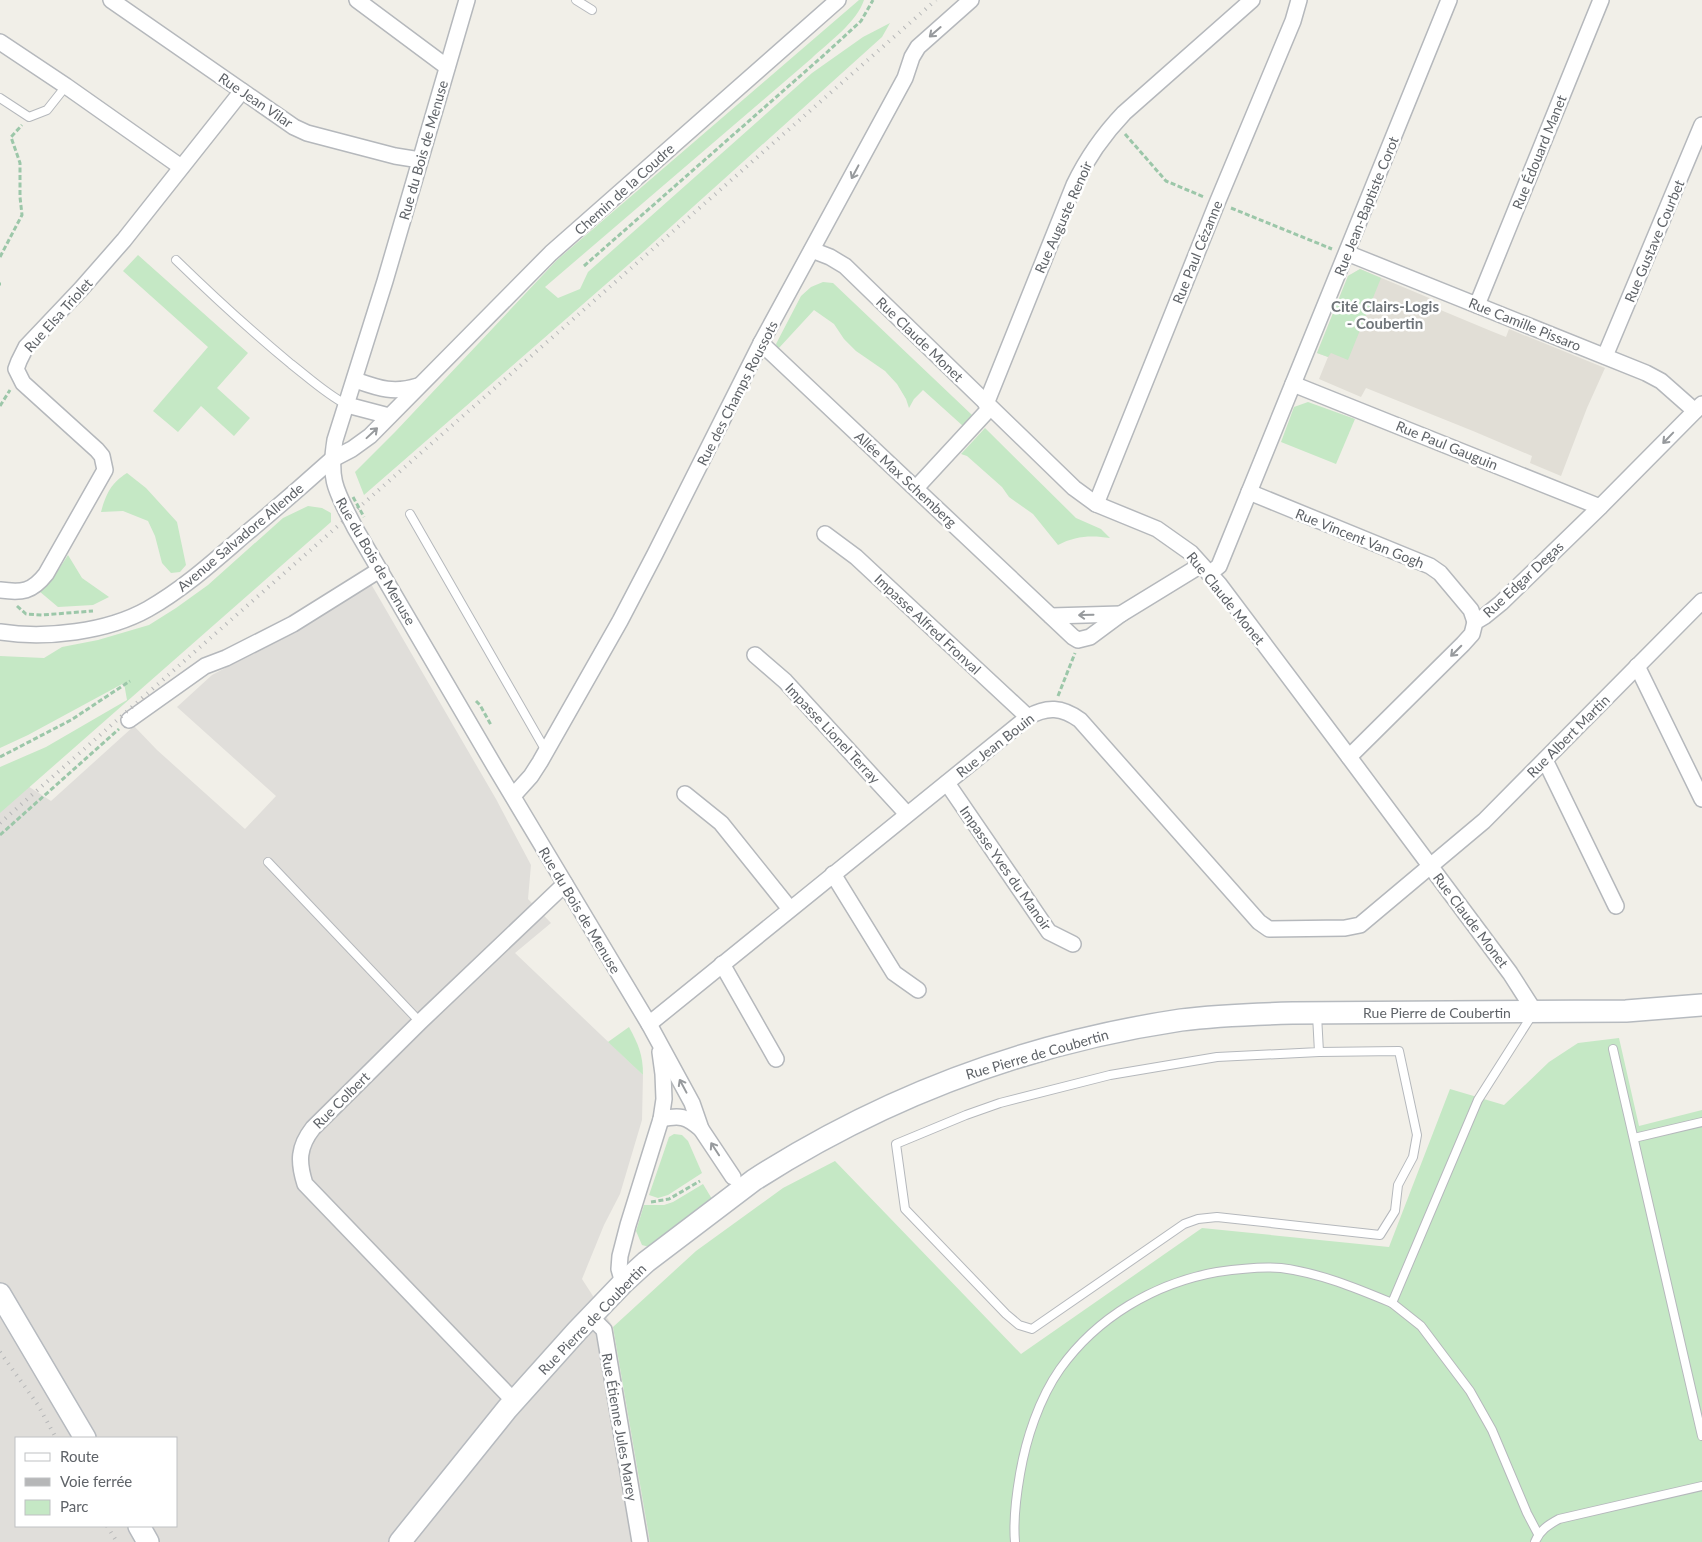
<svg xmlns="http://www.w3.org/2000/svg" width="1702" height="1542" font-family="Lato,sans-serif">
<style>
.industrial{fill:#e0deda;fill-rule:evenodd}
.education{fill:#e1ded6}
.green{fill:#c5e8c5}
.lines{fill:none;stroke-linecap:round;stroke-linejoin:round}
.service-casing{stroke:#b5b8bc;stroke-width:10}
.minor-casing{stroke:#b5b8bc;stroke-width:18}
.secondary-casing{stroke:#b6babf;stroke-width:24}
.path{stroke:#9cc7a9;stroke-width:3;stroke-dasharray:5 2.5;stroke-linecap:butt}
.service{stroke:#fff;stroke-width:8}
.minor{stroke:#fff;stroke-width:15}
.secondary{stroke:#fff;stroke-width:21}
.rail{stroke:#b6b7b8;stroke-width:4;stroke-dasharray:1 6;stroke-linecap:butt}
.path-bridge{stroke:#9cc7a9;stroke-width:3;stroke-dasharray:5 2.5;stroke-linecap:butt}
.oneway{stroke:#979a9d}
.labels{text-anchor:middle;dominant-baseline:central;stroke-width:5;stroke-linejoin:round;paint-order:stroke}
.street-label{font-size:14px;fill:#5f6368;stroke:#fff}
.neighbourhood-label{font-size:15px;font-weight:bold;fill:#70757a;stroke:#fff}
</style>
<rect width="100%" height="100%" fill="#f1efe8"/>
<!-- industrial -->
<path class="industrial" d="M371,584L496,799L531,865L528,899L551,923L515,953L643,1075L642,1120L620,1194L604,1225L582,1279L613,1327L650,1542H0V768L51,801L134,726L157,750L245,829L276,796L177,707L212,675L269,645ZM16,1438H176V1526H16Z"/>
<!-- education -->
<path class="education" d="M1360,269L1434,300L1431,306L1491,331L1506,337L1509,329L1605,368L1587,408L1561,476L1530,463L1532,456L1473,431L1366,388L1361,397L1319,379L1328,357L1317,353L1348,276Z"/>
<!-- green -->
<g class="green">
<path d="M859,0H864C857,22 828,43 812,58L545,287L558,298L580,289L588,272L812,73L863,37L890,23L882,37L644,251L364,495L355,472L395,432L557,260Z"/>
<path d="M138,255L248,353L217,388L250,418L234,436L201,406L178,432L153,411L208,347L123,271Z"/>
<path d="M1360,269L1381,278L1348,360L1331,353L1328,357L1317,353L1348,276Z"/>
<path d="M823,282L833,283L972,415L963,426L923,390L914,399L909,408L906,399L897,384L885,371L856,351L844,339L834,324L814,310L778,349L776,344L801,296L811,287Z"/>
<path d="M1308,402L1355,419L1336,464L1281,442L1294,407Z"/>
<path d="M985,428L1076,518L1101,529L1110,538C1091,535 1075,536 1058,545L1033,514L1009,497L1002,487L967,456L961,454Z"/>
<path d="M127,473L146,488L177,522L186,565L180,572L171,573L162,563L155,536L148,521L123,511L101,512C106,494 111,483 127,473Z"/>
<path d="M308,506L322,508L331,513V522L0,813V767L46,747L127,700L124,683L28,735L0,748V656L44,658L62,647L98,640L149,625L176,608L208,585L283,518Z"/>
<path d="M68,555L82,578L109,597L93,605L58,607L39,591L53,578Z"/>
<path d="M629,1027C638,1044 643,1054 643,1075L608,1042Z"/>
<path d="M1619,1038L1639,1126L1702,1110V1542H650L613,1327L696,1251L783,1188L835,1161L1021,1354L1202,1228L1389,1247L1450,1089L1504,1105L1549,1062L1578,1043Z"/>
<path d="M674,1134L682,1135L688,1141L702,1173L668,1195L658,1198L649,1195L669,1137Z"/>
<path d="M703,1184L712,1199L649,1247L642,1245L636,1231L644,1205H664L673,1202Z"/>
</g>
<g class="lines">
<!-- service casing -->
<g class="service-casing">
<g id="service">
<path d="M576,0L592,10"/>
<path d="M0,98L29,117L47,110L66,86"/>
<path d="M176,260C213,296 251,331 291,364C309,378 326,394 347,405"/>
<path d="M410,514L546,751"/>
<path d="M268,862L420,1022"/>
<path d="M1317,1015L1319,1052L1399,1051L1417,1135L1413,1157L1398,1185L1395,1211L1380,1235L1217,1217L1198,1219L1184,1224L1032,1329L1019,1325L1006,1314L905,1209L896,1144L966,1115L1000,1103L1110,1075L1217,1057L1319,1052"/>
<path d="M1613,1049L1702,1436"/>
<path d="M1634,1138L1702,1122"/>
<path d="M1392,1303L1421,1326L1470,1391L1492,1430L1527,1513L1538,1534"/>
<path d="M1015,1542C1013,1519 1016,1497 1020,1474C1026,1439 1039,1399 1060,1369C1097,1317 1155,1283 1217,1272C1237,1269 1260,1266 1281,1268C1320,1273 1356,1288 1392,1303L1478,1100L1532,1015"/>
<path d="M1535,1542C1540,1530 1548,1525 1559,1519L1702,1486"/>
</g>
</g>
<!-- minor casing -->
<g class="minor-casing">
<g id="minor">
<path d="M111,0L294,127L307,133L395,156L420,160"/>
<path d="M357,0L447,67"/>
<path d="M467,0L385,281L335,440C328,482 337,492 355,528L495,767L649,1024L692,1103L701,1129L733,1177"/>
<path d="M0,42L66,86L181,167"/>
<path d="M812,250L830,257L845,266L1074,488L1096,504L1157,529L1191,553L1219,584L1349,757L1510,973L1535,1012"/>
<path d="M1347,253L1646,373L1661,381L1695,411"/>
<path d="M1477,305L1601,0"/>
<path d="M761,343L1073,637L1078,640L1090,637L1121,614L1201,565"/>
<path d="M1605,356L1702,125"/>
<path d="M355,380C378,388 393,394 418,386"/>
<path d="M1293,384L1600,507"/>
<path d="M986,404L1074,185C1087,158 1103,135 1124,113L1252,0"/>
<path d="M347,405L389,416"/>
<path d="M916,488L990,408"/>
<path d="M1249,492L1430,566L1440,573L1471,610L1475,622"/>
<path d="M1096,504L1217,203L1293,21L1299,0"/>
<path d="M825,534L856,557L1028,717"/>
<path d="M1209,574L1219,566L1449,0"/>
<path d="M0,590C22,593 32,592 46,574L105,470L102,456L97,450L23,383L16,369L19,361L26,347L81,289L124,240L242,91"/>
<path d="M1051,616L1121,614"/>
<path d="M0,632C46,639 107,632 148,609C183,589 212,563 242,537C272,512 302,486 331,460L352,449L370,436L551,253L838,0"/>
<path d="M755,655L785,681L907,814"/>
<path d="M1637,666L1702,799"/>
<path d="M129,720L205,666L226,658L293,624L373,574L381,571"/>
<path d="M1349,757L1463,644L1472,634L1475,622L1485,616L1501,603L1600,507L1702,404"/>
<path d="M1545,760L1616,906"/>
<path d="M947,783L1049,932L1073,944"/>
<path d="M685,794L721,823L790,909"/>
<path d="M513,796L531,776L540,762L620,621L655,554L761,343L905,78L912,57L918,47L971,0"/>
<path d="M833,874L894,973L918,990"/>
<path d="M722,964L776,1059"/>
<path d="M649,1024L1028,717C1047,706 1062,707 1080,720L1259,922L1269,929L1345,928L1360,925L1484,821L1702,601"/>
<path d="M661,1119C680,1115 686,1116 701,1129"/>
<path d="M623,1283L619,1269L620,1256L628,1225L661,1119L664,1099L663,1074L660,1052"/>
<path d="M591,1317L604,1330L640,1542"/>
<path d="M514,1401L305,1184C298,1162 298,1147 313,1128L420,1022L565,884"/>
</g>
</g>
<!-- secondary casing -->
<g class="secondary-casing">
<g id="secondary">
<path d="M0,1294L85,1438"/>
<path d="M139,1526L148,1542"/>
<path d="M400,1542L507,1409L577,1331L623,1283L646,1262L754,1180C885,1096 1027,1043 1181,1020C1218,1015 1257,1014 1294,1013L1626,1011L1702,1005"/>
</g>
</g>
<!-- path -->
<g class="path">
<path d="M1125,134L1166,181L1204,197"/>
<path d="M1231,208L1332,249"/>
<path d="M0,257L22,215L20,197V163L11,137L22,125"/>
<path d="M584,266L824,55L861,21L873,0"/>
<path d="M0,284H1"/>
<path d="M0,406L10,390"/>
<path d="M17,606L26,614L42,615L93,611"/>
<path d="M1058,696L1075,653"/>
<path d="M476,701L480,705L491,725"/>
<path d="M0,757L71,720L130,681"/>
<path d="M0,835L119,729"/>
<path d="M651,1202L669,1199L700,1181"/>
</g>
<!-- service -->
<use href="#service" class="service"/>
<!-- minor -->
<use href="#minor" class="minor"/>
<!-- secondary -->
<use href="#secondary" class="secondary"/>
<!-- rail -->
<g class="rail">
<path d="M0,823L936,0"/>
<path d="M0,1352L38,1405L56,1438"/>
<path d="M107,1526L117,1542"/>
</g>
<!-- path-bridge -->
<path class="path-bridge" d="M353,497L364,517"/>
</g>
<!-- one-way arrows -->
<defs><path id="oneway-shaft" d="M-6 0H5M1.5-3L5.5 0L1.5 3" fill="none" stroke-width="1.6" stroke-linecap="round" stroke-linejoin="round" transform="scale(1.25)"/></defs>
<g class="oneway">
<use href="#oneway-shaft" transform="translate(935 32) rotate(139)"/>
<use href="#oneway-shaft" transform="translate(855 172) rotate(118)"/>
<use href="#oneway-shaft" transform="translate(372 433) rotate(-43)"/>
<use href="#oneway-shaft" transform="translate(1668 438) rotate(134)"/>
<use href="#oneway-shaft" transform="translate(1086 615) rotate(179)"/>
<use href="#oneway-shaft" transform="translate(1456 651) rotate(135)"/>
<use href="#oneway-shaft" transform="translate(683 1086) rotate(-118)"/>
<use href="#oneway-shaft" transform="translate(715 1149) rotate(-123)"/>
</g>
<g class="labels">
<!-- street labels -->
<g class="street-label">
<text transform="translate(256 100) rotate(34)">Rue Jean Vilar</text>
<text transform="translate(423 150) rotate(-74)">Rue du Bois de Menuse</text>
<text transform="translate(1539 152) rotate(-68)">Rue Édouard Manet</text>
<text transform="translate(624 189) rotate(-42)">Chemin de la Coudre</text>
<text transform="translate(1366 206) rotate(-68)">Rue Jean-Baptiste Corot</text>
<text transform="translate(1063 217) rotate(-66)">Rue Auguste Renoir</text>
<text transform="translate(1654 241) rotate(-67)">Rue Gustave Courbet</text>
<text transform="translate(1197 252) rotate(-68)">Rue Paul Cézanne</text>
<text transform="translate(58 315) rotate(-48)">Rue Elsa Triolet</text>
<text transform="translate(1525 324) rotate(22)">Rue Camille Pissaro</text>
<text transform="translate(920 339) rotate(44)">Rue Claude Monet</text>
<text transform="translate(737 393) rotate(-63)">Rue des Champs Roussots</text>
<text transform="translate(1447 445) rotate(22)">Rue Paul Gauguin</text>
<text transform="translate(906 479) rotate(43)">Allée Max Schemberg</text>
<text transform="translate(240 537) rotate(-40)">Avenue Salvadore Allende</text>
<text transform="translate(1360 538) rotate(22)">Rue Vincent Van Gogh</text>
<text transform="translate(376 561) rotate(60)">Rue du Bois de Menuse</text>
<text transform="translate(1523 579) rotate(-43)">Rue Edgar Degas</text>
<text transform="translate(1226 598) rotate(51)">Rue Claude Monet</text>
<text transform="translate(928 624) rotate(43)">Impasse Alfred Fronval</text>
<text transform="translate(833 733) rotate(47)">Impasse Lionel Terray</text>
<text transform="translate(1568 736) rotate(-45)">Rue Albert Martin</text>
<text transform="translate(995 745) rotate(-38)">Rue Jean Bouin</text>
<text transform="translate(1006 868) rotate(55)">Impasse Yves du Manoir</text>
<text transform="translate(580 910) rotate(59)">Rue du Bois de Menuse</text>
<text transform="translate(1471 920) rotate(53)">Rue Claude Monet</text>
<text x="1437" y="1012">Rue Pierre de Coubertin</text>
<text transform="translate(1037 1054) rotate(-16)">Rue Pierre de Coubertin</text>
<text transform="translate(341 1100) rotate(-45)">Rue Colbert</text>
<text transform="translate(592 1319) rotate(-46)">Rue Pierre de Coubertin</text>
<text transform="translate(620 1427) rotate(80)">Rue Étienne Jules Marey</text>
</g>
<!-- neighbourhood labels -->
<g class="neighbourhood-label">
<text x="1385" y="306">Cité Clairs-Logis<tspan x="1385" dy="17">- Coubertin</tspan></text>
</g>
</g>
<!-- legend -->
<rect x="15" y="1437" width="162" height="90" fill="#ffffff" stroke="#bfc1c3"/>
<rect x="25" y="1453" width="25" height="8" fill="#ffffff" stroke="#bfc1c3"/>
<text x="60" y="1462" font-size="15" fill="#5f6368">Route</text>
<rect x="25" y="1478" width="25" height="8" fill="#b6b7b8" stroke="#bfc1c3"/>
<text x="60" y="1487" font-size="15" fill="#5f6368">Voie ferrée</text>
<rect x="25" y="1500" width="25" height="15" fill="#c5e8c5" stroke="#bfc1c3"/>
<text x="60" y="1512" font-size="15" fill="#5f6368">Parc</text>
</svg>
